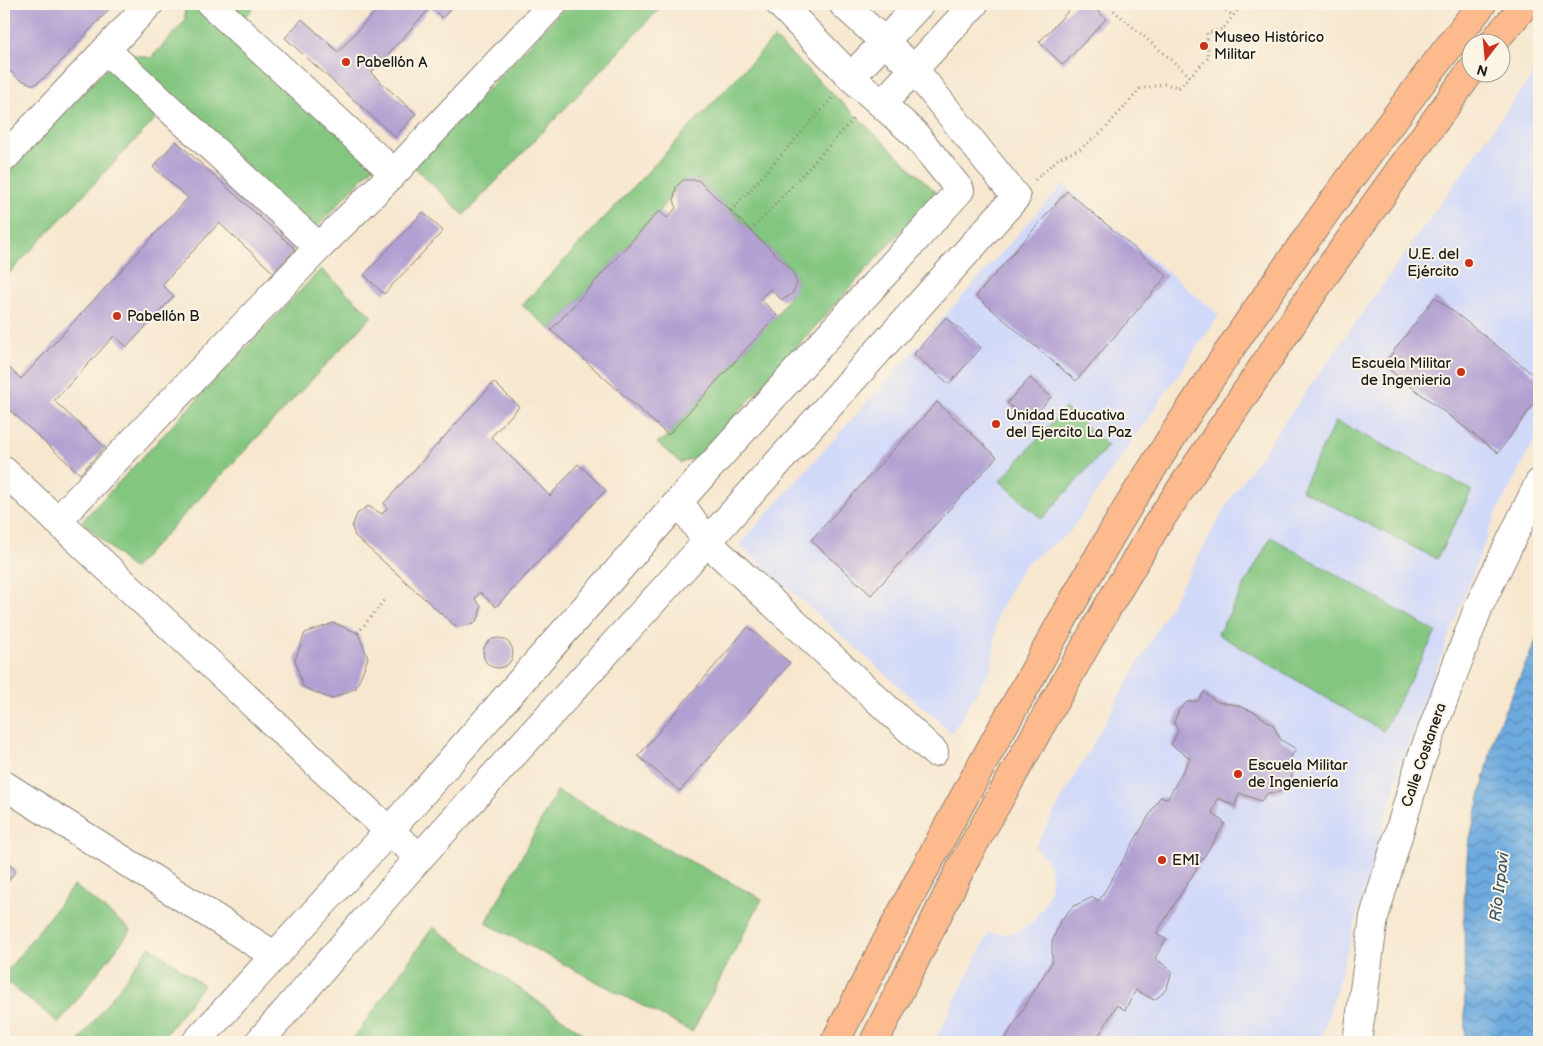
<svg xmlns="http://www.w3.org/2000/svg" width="1543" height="1046" font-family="'Balsamiq Sans',sans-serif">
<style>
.built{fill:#d1d9f9}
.green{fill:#83c680;stroke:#50714e}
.water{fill:url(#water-waves);stroke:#44647e}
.building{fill:#b1a0d2}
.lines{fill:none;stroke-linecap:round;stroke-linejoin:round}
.minor-casing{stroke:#8a8276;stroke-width:30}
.major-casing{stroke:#8a8276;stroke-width:30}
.path{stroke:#8a8276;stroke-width:3;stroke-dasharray:1 4;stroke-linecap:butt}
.minor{stroke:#fff;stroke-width:28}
.major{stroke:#fcba8d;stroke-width:28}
.poi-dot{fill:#c8321e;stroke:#fcf5e5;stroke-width:2}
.labels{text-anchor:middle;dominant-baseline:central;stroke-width:4;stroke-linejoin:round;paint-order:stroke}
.poi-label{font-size:15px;fill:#1c1c1c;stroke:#fcf5e5;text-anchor:start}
.street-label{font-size:15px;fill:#1c1c1c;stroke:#fcf5e5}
.water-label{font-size:16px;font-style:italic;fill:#3c556a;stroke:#fcf5e5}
</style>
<defs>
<pattern id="water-waves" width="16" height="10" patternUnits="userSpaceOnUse" patternTransform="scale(1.25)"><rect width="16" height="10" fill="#6dabdf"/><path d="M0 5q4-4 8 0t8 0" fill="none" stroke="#598ab4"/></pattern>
</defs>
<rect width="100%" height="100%" fill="#fcf5e5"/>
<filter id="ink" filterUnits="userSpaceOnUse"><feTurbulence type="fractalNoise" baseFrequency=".02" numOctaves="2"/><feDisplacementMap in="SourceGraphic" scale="10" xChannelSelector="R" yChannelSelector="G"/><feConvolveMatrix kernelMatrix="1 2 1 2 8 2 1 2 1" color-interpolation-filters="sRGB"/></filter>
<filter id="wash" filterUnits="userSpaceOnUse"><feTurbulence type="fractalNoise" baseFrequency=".0096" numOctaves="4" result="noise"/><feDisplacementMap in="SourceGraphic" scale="20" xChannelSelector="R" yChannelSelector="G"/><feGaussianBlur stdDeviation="1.12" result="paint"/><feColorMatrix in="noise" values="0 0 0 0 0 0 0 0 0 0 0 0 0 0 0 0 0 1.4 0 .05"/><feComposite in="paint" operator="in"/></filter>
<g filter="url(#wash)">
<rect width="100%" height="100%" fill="#f7e7cf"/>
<!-- built -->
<g class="built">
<path d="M1539,68V432L1495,516L1405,752L1321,1042H934L989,933L1004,934L1019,931L1033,921L1043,907L1050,891L1051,873L1046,859L1035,847L1232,496L1519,93Z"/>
<path d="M1063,184L1219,315L1069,533L1024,565L997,615L992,667L952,733L739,545Z"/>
</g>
<!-- green -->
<g class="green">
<path d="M184,4H199L374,166L315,229L125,53L151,58L185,21Z"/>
<path d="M230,4H258L245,17Z"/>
<path d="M568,4H664L464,215L414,167Z"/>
<path d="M774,38L936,192L699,456L681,463L657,443L668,435L777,315L797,284L793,271L699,180H683L659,211L551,330L522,305Z"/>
<path d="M107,68L158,116L4,279V178Z"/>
<path d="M321,269L372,316L133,569L82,521Z"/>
<path d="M1065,408L1108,446L1042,519L1000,481Z"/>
<path d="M1336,421L1472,490L1437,559L1301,490Z"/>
<path d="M1271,537L1436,632L1383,731L1218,634Z"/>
<path d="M557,791L762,899L692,1032L486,923Z"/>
<path d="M74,885L131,930L59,1023L4,980V975Z"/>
<path d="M433,927L595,1042H351Z"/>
<path d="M150,946L203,985L160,1042L79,1041Z"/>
</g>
<!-- water -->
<path class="water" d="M1539,634V861L1534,972L1537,1042H1465L1464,900L1468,847L1496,730Z"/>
<g id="blocks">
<!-- building -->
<g class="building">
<path d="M4,4H114L48,75L34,85L19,79L4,66Z"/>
<path d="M382,4H455L442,18L431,7L371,73L416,114L395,137L285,38L302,19L338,52Z"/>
<path d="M1075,4H1090L1106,19L1063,65L1039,42Z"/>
<path d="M176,141L295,249L274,273L219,223L162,285L174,296L127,347L114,336L54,401L105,447L80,474L4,405V363L21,379L188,198L153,167Z"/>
<path d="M683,180H698L793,271L797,284L792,294L782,300L770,289L760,299L777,315L668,435L551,330L659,211L667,218L676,208L674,198L676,187Z"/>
<path d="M1067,191L1167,276L1076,381L976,296Z"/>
<path d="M423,212L443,231L384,294L364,275Z"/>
<path d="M1435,297L1539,379V397L1498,453L1383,365Z"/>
<path d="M946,317L981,348L949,384L914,354Z"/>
<path d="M1030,378L1051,397L1028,422L1007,403Z"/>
<path d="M494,382L519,407L491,437L550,496L578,464L606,490L496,607L480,592L475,599L481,606L479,617L474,624L456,627L355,536L352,527L357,514L368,506L382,514L387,508L384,503Z"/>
<path d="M937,402L997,457L871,595L811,540Z"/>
<path d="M334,623L358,633L368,658L356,688L331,699L303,687L295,660L305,633Z"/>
<path d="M748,627L790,663L680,791L638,756Z"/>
<circle cx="498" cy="653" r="15"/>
<path d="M1204,692L1217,702L1237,705L1256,713L1273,725L1281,740L1296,749L1291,757L1294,770L1289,784L1279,792L1268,793L1261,801L1239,793L1235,806L1218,798L1212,813L1225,823L1156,934L1166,939L1155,958L1172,971L1167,988L1162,994L1154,1000L1136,990L1125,1010L1117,1005L1095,1042H1003L1052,962V942L1060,921L1072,907L1093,897L1099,901L1160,797L1168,798L1190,758L1171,745L1178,731L1174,722L1179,710L1187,702L1198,701Z"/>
<path d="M4,861L16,870L4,888Z"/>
</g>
</g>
</g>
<g filter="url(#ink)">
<use href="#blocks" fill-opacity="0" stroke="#8a8276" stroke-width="1"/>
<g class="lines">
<!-- minor casing -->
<g class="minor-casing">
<g id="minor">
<path d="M106,50L319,247L394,173L211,4"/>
<path d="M851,77L920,4"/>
<path d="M882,104L974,4"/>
<path d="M4,158L149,4"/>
<path d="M394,173L553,4"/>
<path d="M4,471L389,831L420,857"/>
<path d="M679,501L707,542L934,752"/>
<path d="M57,521L319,247"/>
<path d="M4,785L274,955"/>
<path d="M196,1042L389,831L679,501L960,190L914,133L851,77L780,4"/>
<path d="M259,1042L420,857L707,542L1016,197L914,69L843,4"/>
<path d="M1357,1042L1374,917L1420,762L1479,606L1539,483"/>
</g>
</g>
<!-- major casing -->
<g class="major-casing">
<g id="major">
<path d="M1493,42L1526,4"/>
<path d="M835,1042C896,921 960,802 1027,684C1065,616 1102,547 1144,481C1248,316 1362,157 1482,4"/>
<path d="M874,1042L966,858L1106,610L1156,526L1326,273L1470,72"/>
</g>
</g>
<!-- path -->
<g class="path">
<path d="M1106,4L1190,76"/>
<path d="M1218,4L1233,16"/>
<path d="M1035,180L1059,158L1080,149L1104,130L1140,89L1164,84L1179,87L1208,58L1207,33L1223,29L1242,4"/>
<path d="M731,211L834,96"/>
<path d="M751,231L855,117"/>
<path d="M358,633L385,599"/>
</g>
<!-- minor -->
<use href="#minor" class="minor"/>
<!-- major -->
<use href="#major" class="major"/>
</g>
</g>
<!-- markers -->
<g class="poi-dot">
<circle cx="1204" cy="46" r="5"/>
<circle cx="346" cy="62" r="5"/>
<circle cx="1469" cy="263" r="5"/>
<circle cx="117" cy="316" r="5"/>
<circle cx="1461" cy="372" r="5"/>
<circle cx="996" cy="424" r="5"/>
<circle cx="1238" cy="774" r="5"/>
<circle cx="1162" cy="860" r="5"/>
</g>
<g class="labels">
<!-- poi labels -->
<g class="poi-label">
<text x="1214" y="37">Museo Histórico<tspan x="1214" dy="17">Militar</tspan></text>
<text x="356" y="62">Pabellón A</text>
<text x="1459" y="254" text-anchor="end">U.E. del<tspan x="1459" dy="17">Ejército</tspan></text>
<text x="127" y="316">Pabellón B</text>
<text x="1451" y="363" text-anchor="end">Escuela Militar<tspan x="1451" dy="17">de Ingenieria</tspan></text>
<text x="1006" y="415">Unidad Educativa<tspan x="1006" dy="17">del Ejercito La Paz</tspan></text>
<text x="1248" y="765">Escuela Militar<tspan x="1248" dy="17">de Ingeniería</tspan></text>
<text x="1172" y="860">EMI</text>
</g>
<!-- street labels -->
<g class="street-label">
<text transform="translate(1424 755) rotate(-71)">Calle Costanera</text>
</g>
<!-- water labels -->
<g class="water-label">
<text transform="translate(1500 887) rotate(-83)">Río Irpavi</text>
</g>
</g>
<!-- margin -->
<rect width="1543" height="1046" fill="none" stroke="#fcf5e5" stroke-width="20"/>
<!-- north arrow -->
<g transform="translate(1486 58) rotate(196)"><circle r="24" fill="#fcf5e5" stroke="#a29e95"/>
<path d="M0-4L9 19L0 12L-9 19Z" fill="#c8321e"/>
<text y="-8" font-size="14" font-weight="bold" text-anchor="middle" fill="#1c1c1c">N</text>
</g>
</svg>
